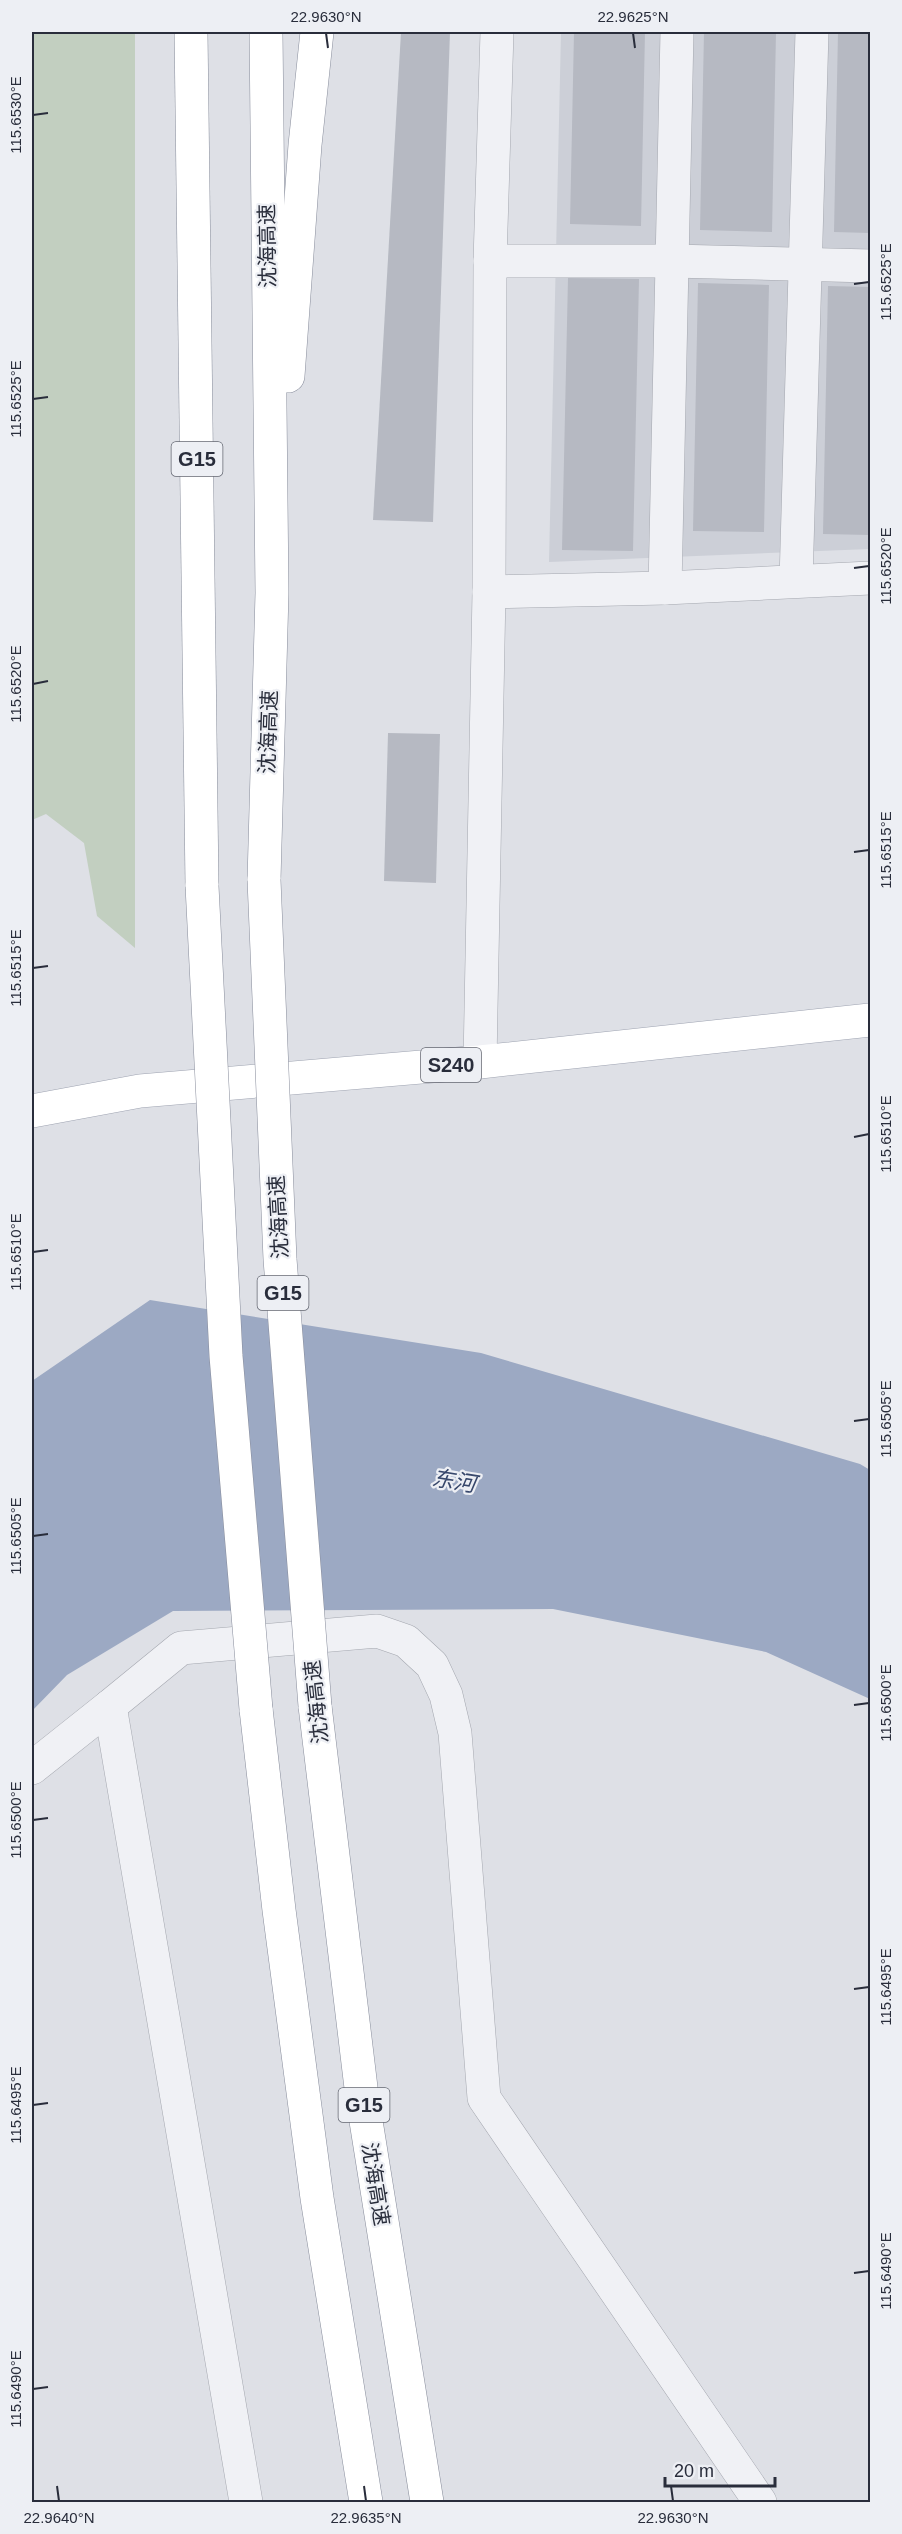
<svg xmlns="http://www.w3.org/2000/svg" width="902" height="2534" font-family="Helvetica,'Noto Sans SC',sans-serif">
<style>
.built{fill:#cccfd7}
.green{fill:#c2cfc0}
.water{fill:#9ca9c3}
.building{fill:#b6b9c2}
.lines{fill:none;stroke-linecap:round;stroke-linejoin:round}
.street-casing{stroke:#a4a7af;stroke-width:34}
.primary-casing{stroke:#9ea3b1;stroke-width:34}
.highway-casing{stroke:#878c9b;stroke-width:34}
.street{stroke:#f0f1f5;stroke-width:33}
.primary{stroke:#fff;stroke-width:33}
.highway{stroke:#fff;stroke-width:33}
.highway-bridge-casing{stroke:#878c9b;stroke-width:34;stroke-linecap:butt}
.highway-bridge{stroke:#fff;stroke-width:33}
.ticks{fill:none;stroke:#292d3b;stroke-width:2}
.labels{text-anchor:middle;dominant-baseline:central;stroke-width:4.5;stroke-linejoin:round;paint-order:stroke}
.shield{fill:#edeff4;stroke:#646772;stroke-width:1.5}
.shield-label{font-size:20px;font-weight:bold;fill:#292d3b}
.street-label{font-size:21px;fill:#292d3b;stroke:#edeff4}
.water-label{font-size:22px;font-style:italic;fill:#37476b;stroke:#edeff4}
.neatline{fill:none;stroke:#292d3b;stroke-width:2}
.ticks-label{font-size:15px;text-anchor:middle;fill:#292d3b}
</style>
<rect width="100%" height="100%" fill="#dee0e6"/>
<!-- built -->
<path class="built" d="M561,32H870V549L549,562Z"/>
<!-- green -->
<path class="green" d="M32,32H135V948L97,916L84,843L46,814L32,820Z"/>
<!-- water -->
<path class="water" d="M150,1300L481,1353L860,1464L870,1470V1699L766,1652L553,1609L173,1611L67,1675L32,1711V1381Z"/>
<!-- building -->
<g class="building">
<path d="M401,32H450L433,522L373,520Z"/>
<path d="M574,32H645L641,226L570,224Z"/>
<path d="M704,32H776L772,232L700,230Z"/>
<path d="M838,32H870V233L834,232Z"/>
<path d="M568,278L639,279L633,551L562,550Z"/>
<path d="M698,283L769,285L764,532L693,531Z"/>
<path d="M828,286L870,287V535L823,534Z"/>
<path d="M388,733L440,734L436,883L384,881Z"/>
</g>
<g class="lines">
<!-- street casing -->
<g class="street-casing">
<g id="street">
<path d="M490,261H672L870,266"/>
<path d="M796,581L812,32"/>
<path d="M665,588L677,32"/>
<path d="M489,592L665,588L870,578"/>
<path d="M480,1062L489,592L490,261L497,32"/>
<path d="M110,1706L181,1648L377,1631L406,1641L432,1665L446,1695L455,1733L484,2098L760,2502"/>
<path d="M32,1768L110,1706L246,2502"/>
</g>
</g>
<!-- primary casing -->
<g class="primary-casing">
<path id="primary" d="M32,1111L140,1091L480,1062L870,1020"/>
</g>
<!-- highway casing -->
<g class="highway-casing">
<g id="highway">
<path d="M191,32L202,886"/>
<path d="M288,376L305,145L317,32"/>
<path d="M264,880L272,593L266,32"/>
<path d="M315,1706L362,2096L427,2502"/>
<path d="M256,1709L279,1910L317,2198L366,2502"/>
</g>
</g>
<!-- street -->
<use href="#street" class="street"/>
<!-- primary -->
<use href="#primary" class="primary"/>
<!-- highway -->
<use href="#highway" class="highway"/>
<!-- highway-bridge casing -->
<g class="highway-bridge-casing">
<g id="highway-bridge">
<path d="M264,880L280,1259L315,1706"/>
<path d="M202,886L226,1356L256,1709"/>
</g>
</g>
<!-- highway-bridge -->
<use href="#highway-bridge" class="highway-bridge"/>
</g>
<!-- ticks -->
<path class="ticks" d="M326,33L328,48M633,33L635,48M33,115L48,113M854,284L869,282M33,399L48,397M854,568L869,566M33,684L48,681M854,852L869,850M33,968L48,966M854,1137L869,1134M33,1252L48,1250M854,1421L869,1419M33,1536L48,1534M854,1705L869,1703M33,1820L48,1818M854,1989L869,1987M33,2105L48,2103M854,2273L869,2271M33,2389L48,2387M57,2486L59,2501M364,2486L366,2501M671,2486L673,2501"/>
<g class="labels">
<!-- shield labels -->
<g class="shield">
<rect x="171.5" y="442" width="51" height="34" rx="4.5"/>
<rect x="421" y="1048" width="60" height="34" rx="4.5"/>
<rect x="257.5" y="1276" width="51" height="34" rx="4.5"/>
<rect x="338.5" y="2088" width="51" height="34" rx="4.5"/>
</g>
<g class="shield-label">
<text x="197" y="459">G15</text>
<text x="451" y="1065">S240</text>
<text x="283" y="1293">G15</text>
<text x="364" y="2105">G15</text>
</g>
<!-- street labels -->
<g class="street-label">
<text transform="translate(267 246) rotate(-91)">沈海高速</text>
<text transform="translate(268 732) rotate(-88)">沈海高速</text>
<text transform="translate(278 1217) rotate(-93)">沈海高速</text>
<text transform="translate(316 1702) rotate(-96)">沈海高速</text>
<text transform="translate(376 2184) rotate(81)">沈海高速</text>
</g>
<!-- water labels -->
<g class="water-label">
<text transform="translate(454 1481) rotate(9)">东河</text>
</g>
</g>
<!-- border -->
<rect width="902" height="2534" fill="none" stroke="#edeff4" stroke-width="66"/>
<!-- scale -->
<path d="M665 2477v9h110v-9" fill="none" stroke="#292d3b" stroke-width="3"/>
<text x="674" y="2477" font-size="18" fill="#292d3b" stroke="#edeff4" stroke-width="4.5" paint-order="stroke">20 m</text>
<rect x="33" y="33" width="836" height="2468" class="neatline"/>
<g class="ticks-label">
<text x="326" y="22">22.9630°N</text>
<text x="633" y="22">22.9625°N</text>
<text transform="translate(16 115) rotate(-90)" y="5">115.6530°E</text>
<text transform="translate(886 282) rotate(-90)" y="5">115.6525°E</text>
<text transform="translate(16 399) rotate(-90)" y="5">115.6525°E</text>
<text transform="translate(886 566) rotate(-90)" y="5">115.6520°E</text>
<text transform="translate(16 684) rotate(-90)" y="5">115.6520°E</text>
<text transform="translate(886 850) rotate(-90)" y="5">115.6515°E</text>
<text transform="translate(16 968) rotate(-90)" y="5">115.6515°E</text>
<text transform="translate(886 1134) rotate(-90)" y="5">115.6510°E</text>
<text transform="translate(16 1252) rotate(-90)" y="5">115.6510°E</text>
<text transform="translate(886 1419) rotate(-90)" y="5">115.6505°E</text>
<text transform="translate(16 1536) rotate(-90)" y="5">115.6505°E</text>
<text transform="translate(886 1703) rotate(-90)" y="5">115.6500°E</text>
<text transform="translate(16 1820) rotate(-90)" y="5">115.6500°E</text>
<text transform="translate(886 1987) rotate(-90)" y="5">115.6495°E</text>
<text transform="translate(16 2105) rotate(-90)" y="5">115.6495°E</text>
<text transform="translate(886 2271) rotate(-90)" y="5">115.6490°E</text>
<text transform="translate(16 2389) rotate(-90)" y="5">115.6490°E</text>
<text x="59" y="2523">22.9640°N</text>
<text x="366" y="2523">22.9635°N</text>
<text x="673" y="2523">22.9630°N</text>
</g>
</svg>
